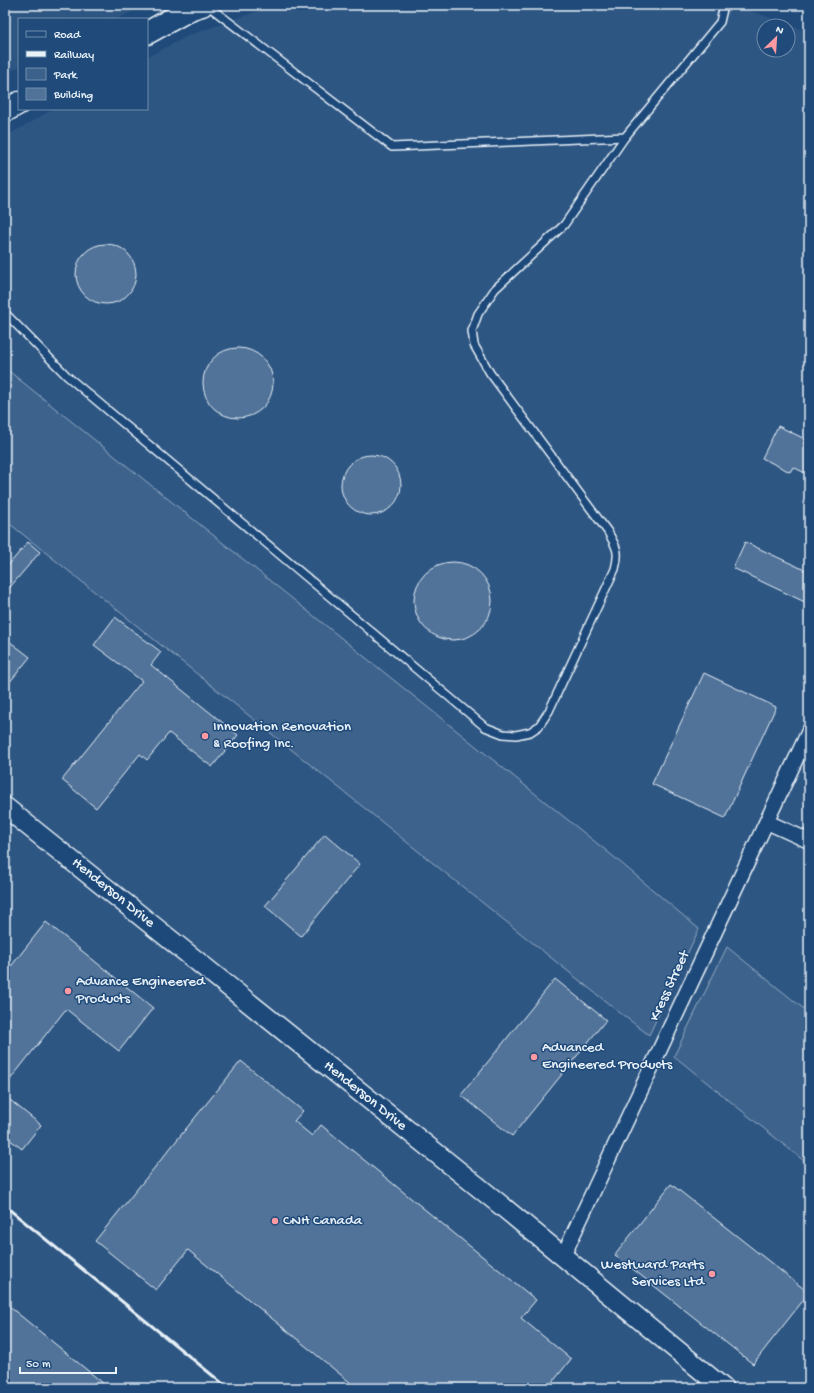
<svg xmlns="http://www.w3.org/2000/svg" width="814" height="1393" font-family="'Gochi Hand',sans-serif">
<style>
.built{fill:#2e5683;fill-rule:evenodd}
.green{fill:#3c628c;stroke:#92aac2}
.building{fill:#517399;stroke:#e8f1f8}
.lines{fill:none;stroke-linecap:round;stroke-linejoin:round}
.lane-casing{stroke:#e8f1f8;stroke-width:10}
.street-casing{stroke:#e8f1f8;stroke-width:17}
.secondary-casing{stroke:#e8f1f8;stroke-width:22}
.primary-casing{stroke:#e8f1f8;stroke-width:25}
.lane{stroke:#1f4a7a;stroke-width:7}
.street{stroke:#1f4a7a;stroke-width:14}
.secondary{stroke:#1f4a7a;stroke-width:19}
.primary{stroke:#1f4a7a;stroke-width:22}
.rail{stroke:#e8f1f8;stroke-width:3}
.poi-dot{fill:#ff9aa2;stroke:#1f4a7a;stroke-width:1.5}
.labels{text-anchor:middle;dominant-baseline:central;stroke-width:3;stroke-linejoin:round;paint-order:stroke}
.poi-label{font-size:15px;fill:#e8f1f8;stroke:#1f4a7a;text-anchor:start}
.street-label{font-size:15px;fill:#e8f1f8;stroke:#1f4a7a}
</style>
<rect width="100%" height="100%" fill="#1f4a7a"/>
<filter id="ink" filterUnits="userSpaceOnUse"><feTurbulence type="fractalNoise" baseFrequency=".025" numOctaves="2"/><feDisplacementMap in="SourceGraphic" scale="8" xChannelSelector="R" yChannelSelector="G"/><feConvolveMatrix kernelMatrix="1 2 1 2 8 2 1 2 1" color-interpolation-filters="sRGB"/></filter>
<g filter="url(#ink)">
<!-- built -->
<g class="built">
<path d="M5,5H146L117,19H19V67L5,74Z"/>
<path d="M275,5H732L743,8L809,32V1388H5V137L53,109H147V57L190,35ZM764,26H788V50H764Z"/>
</g>
<!-- green -->
<g class="green">
<path d="M5,368L614,857L699,929L649,1035L615,1009L5,520Z"/>
<path d="M727,947L809,1013V1165L674,1056Z"/>
</g>
<!-- building -->
<g class="building">
<circle cx="106" cy="274" r="30"/>
<circle cx="238" cy="383" r="35"/>
<path d="M778,426L805,439L803,445L809,448V475L793,467L790,472L762,458Z"/>
<circle cx="371" cy="485" r="30"/>
<path d="M28,542L40,552L5,593V569Z"/>
<path d="M745,542L809,572V604L733,568Z"/>
<circle cx="453" cy="601" r="39"/>
<path d="M115,617L161,652L151,665L238,735L212,767L169,733L147,760L140,754L96,808L62,780L142,681L94,645Z"/>
<path d="M5,638L30,657L5,688Z"/>
<path d="M704,673L776,707L725,818L652,784Z"/>
<path d="M325,834L360,864L301,936L265,906Z"/>
<path d="M46,922L153,1008L119,1051L66,1009L5,1086V974Z"/>
<path d="M555,979L606,1020L512,1136L461,1095Z"/>
<path d="M241,1061L303,1111L294,1121L312,1136L321,1125L536,1300L521,1318L571,1359L548,1388H357L188,1250L156,1290L95,1241Z"/>
<path d="M5,1096L41,1125L22,1149L5,1136Z"/>
<path d="M671,1184L809,1293L753,1364L615,1255Z"/>
<path d="M5,1303L109,1388H5Z"/>
</g>
<g class="lines">
<!-- lane casing -->
<g class="lane-casing">
<g id="lane">
<path d="M207,5L392,147L625,137L720,22L724,5"/>
<path d="M5,313L67,376L485,727L503,734L516,735L530,732L539,726L549,711L615,569C620,551 616,547 608,532L490,373L474,345L472,331L478,314L495,289L564,225L625,137"/>
</g>
</g>
<!-- street casing -->
<g class="street-casing">
<g id="street">
<path d="M767,822L809,841"/>
<path d="M563,1256L809,731"/>
</g>
</g>
<!-- secondary casing -->
<g class="secondary-casing">
<path id="secondary" d="M5,807L497,1202L723,1388"/>
</g>
<!-- primary casing -->
<g class="primary-casing">
<g id="primary">
<path d="M147,33L192,8L202,5"/>
<path d="M5,111L19,103"/>
</g>
</g>
<!-- lane -->
<use href="#lane" class="lane"/>
<!-- street -->
<use href="#street" class="street"/>
<!-- secondary -->
<use href="#secondary" class="secondary"/>
<!-- primary -->
<use href="#primary" class="primary"/>
<!-- rail -->
<path class="rail" d="M5,1206L228,1388"/>
</g>
</g>
<!-- markers -->
<g class="poi-dot">
<circle cx="205" cy="736" r="4"/>
<circle cx="68" cy="991" r="4"/>
<circle cx="534" cy="1057" r="4"/>
<circle cx="275" cy="1221" r="4"/>
<circle cx="712" cy="1274" r="4"/>
</g>
<g class="labels">
<!-- poi labels -->
<g class="poi-label">
<text x="213" y="727">Innovation Renovation<tspan x="213" dy="17">&amp; Roofing Inc.</tspan></text>
<text x="76" y="982">Advance Engineered<tspan x="76" dy="17">Products</tspan></text>
<text x="542" y="1048">Advanced<tspan x="542" dy="17">Engineered Products</tspan></text>
<text x="283" y="1221">CNH Canada</text>
<text x="704" y="1265" text-anchor="end">Westward Parts<tspan x="704" dy="17">Services Ltd</tspan></text>
</g>
<!-- street labels -->
<g class="street-label">
<text transform="translate(113 893) rotate(39)">Henderson Drive</text>
<text transform="translate(670 986) rotate(-65)">Kress Street</text>
<text transform="translate(365 1096) rotate(39)">Henderson Drive</text>
</g>
</g>
<!-- margin -->
<rect width="814" height="1393" fill="none" stroke="#1f4a7a" stroke-width="20"/>
<rect x="10" y="10" width="794" height="1373" fill="none" stroke="#e8f1f8" stroke-width="1.5" filter="url(#ink)"/>
<!-- legend -->
<rect x="18" y="18" width="130" height="92" fill="#1f4a7a" stroke="#6f8dac"/>
<rect x="26" y="31" width="20" height="6" fill="#1f4a7a" stroke="#6f8dac"/>
<text x="54" y="38" font-size="12" fill="#e8f1f8">Road</text>
<rect x="26" y="51" width="20" height="6" fill="#e8f1f8" stroke="#6f8dac"/>
<text x="54" y="58" font-size="12" fill="#e8f1f8">Railway</text>
<rect x="26" y="68" width="20" height="12" fill="#3c628c" stroke="#6f8dac"/>
<text x="54" y="78" font-size="12" fill="#e8f1f8">Park</text>
<rect x="26" y="88" width="20" height="12" fill="#517399" stroke="#6f8dac"/>
<text x="54" y="98" font-size="12" fill="#e8f1f8">Building</text>
<!-- north arrow -->
<g transform="translate(776 38) rotate(25)"><circle r="19" fill="#1f4a7a" stroke="#6f8dac"/>
<path d="M0-3L7 15L0 10L-7 15Z" fill="#ff9aa2"/>
<text y="-6" font-size="11" font-weight="bold" text-anchor="middle" fill="#e8f1f8">N</text>
</g>
<!-- scale -->
<path d="M20 1367v6h96v-6" fill="none" stroke="#e8f1f8" stroke-width="2"/>
<text x="26" y="1367" font-size="12" fill="#e8f1f8" stroke="#1f4a7a" stroke-width="3" paint-order="stroke">50 m</text>
</svg>
